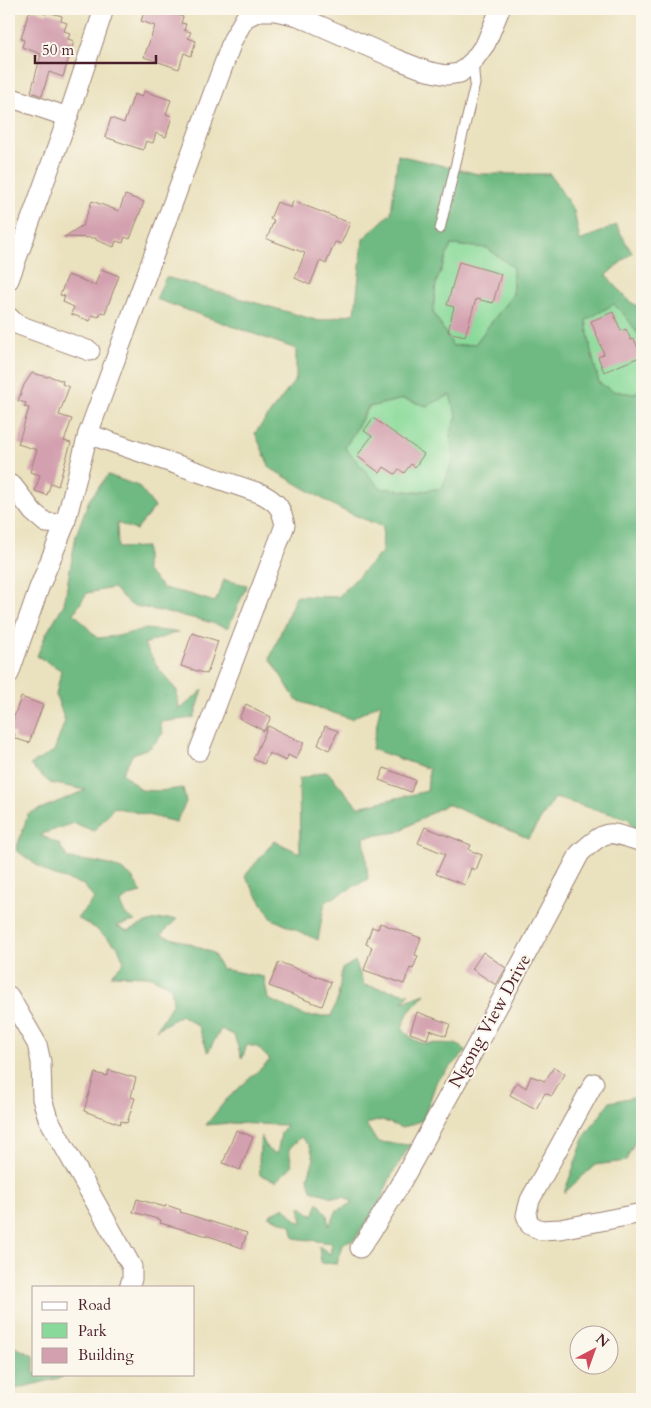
<svg xmlns="http://www.w3.org/2000/svg" width="651" height="1408" font-family="Cardo,serif">
<style>
.green{fill:#89da9a;stroke:#6a7c62}
.forest{fill:#6eba82;stroke:#5c6c56;fill-rule:evenodd}
.building{fill:#d3a0af}
.lines{fill:none;stroke-linecap:round;stroke-linejoin:round}
.lane-casing{stroke:#9a8074;stroke-width:11}
.street-casing{stroke:#9a8074;stroke-width:21}
.lane{stroke:#fff;stroke-width:9}
.street{stroke:#fff;stroke-width:19}
.labels{text-anchor:middle;dominant-baseline:central;stroke-width:4;stroke-linejoin:round;paint-order:stroke}
.street-label{font-size:18px;fill:#4a1f2b;stroke:#fbf7ec}
</style>
<rect width="100%" height="100%" fill="#fbf7ec"/>
<filter id="ink" filterUnits="userSpaceOnUse"><feTurbulence type="fractalNoise" baseFrequency=".02" numOctaves="2"/><feDisplacementMap in="SourceGraphic" scale="10" xChannelSelector="R" yChannelSelector="G"/><feConvolveMatrix kernelMatrix="1 2 1 2 8 2 1 2 1" color-interpolation-filters="sRGB"/></filter>
<filter id="wash" filterUnits="userSpaceOnUse"><feTurbulence type="fractalNoise" baseFrequency=".0096" numOctaves="4" result="noise"/><feDisplacementMap in="SourceGraphic" scale="20" xChannelSelector="R" yChannelSelector="G"/><feGaussianBlur stdDeviation="1.12" result="paint"/><feColorMatrix in="noise" values="0 0 0 0 0 0 0 0 0 0 0 0 0 0 0 0 0 1.4 0 .05"/><feComposite in="paint" operator="in"/></filter>
<g filter="url(#wash)">
<rect width="100%" height="100%" fill="#eae1be"/>
<!-- green -->
<g class="green">
<path d="M451,245L487,248L513,267V294L475,344L453,346L433,312L436,283Z"/>
<path d="M614,304L627,318L642,340V387L634,394L613,391L599,383L591,351L586,320Z"/>
<path d="M450,395L457,417L450,434L453,461L442,488L416,492L380,488L345,448L369,407L403,399L427,406Z"/>
</g>
<!-- forest -->
<g class="forest">
<path d="M398,155L478,174H550L574,211L580,241L616,225L632,253L606,275L629,301L642,309V340L627,318L614,304L586,320L591,351L599,383L613,391L634,394L642,387V842L629,819L555,798L528,838L447,804L398,832L364,837L368,879L325,902L318,940L272,919L245,876L274,841L300,853L299,779L327,771L358,807L427,791L429,769L372,749L381,703L351,719L296,700L270,658L296,596L338,597L382,552L383,527L340,509L270,468L255,433L296,379V349L156,299L166,277L319,321L355,313L363,239L391,213ZM451,245L487,248L513,267V294L475,344L453,346L433,312L436,283ZM450,395L457,417L450,434L453,461L442,488L416,492L380,488L345,448L368,407L403,399L427,406Z"/>
<path d="M108,475L138,486L155,507L136,530L117,523L118,548L146,547V570L163,588L189,594L215,602L224,580L247,585L228,628L202,620L131,605L113,588L87,593L74,613L97,638L118,636L145,629L178,632L144,644L159,669L177,691L179,710L203,690L194,718L160,722L163,733L151,747L133,754L122,773L141,790L160,791L183,788L186,802L176,822L114,807L94,831L74,823L40,835L59,844L68,859C87,861 112,862 128,874C134,878 138,887 142,893L129,896L120,903L125,914L135,921L116,926L128,931C147,922 155,918 177,919L161,935L188,943L213,953L222,969L264,977L268,999L306,1016H331L338,998L342,969L355,961L364,985L409,994L403,1002L425,994L408,1013L402,1028C419,1050 429,1041 453,1044C458,1044 463,1048 467,1051L437,1080L423,1120L402,1128L382,1120L366,1124L377,1142L410,1145L391,1176L379,1204L355,1239L342,1245L337,1264L321,1263L319,1246L330,1254L332,1243L294,1238L291,1225L268,1216L284,1207L295,1219L302,1223L300,1206L313,1216L318,1202L327,1215L329,1226L337,1210L353,1203L345,1197H332L311,1190L308,1177L314,1159L310,1146L301,1137L289,1149L292,1166L276,1181L260,1175L259,1160L261,1136L268,1150L277,1154L281,1133L286,1125L230,1123L206,1125L226,1100L270,1060L257,1047L247,1045L242,1059L234,1035L221,1029L208,1052L198,1026L181,1015L156,1030L173,1003L171,987L149,976L111,975L124,962L118,947L95,928L77,918L94,899L84,885L49,874L16,850L28,814L86,790L50,783L30,765L54,751L65,721L56,695L61,670L37,656L46,634L64,604L76,535L89,500Z"/>
<path d="M638,1096L642,1098V1134L636,1139L626,1161L595,1165L564,1193L585,1136L610,1102Z"/>
<path d="M9,1344L34,1356V1374H59L63,1377L11,1390L10,1399H9Z"/>
</g>
<g id="blocks">
<!-- building -->
<g class="building">
<path d="M33,9L46,14L48,12L62,16L61,21L67,23L64,31L70,33L68,39L74,41L63,77L49,72L42,96L31,92L41,54L22,47L24,40L21,39L28,14Z"/>
<path d="M145,9H169L168,12L183,17L181,23L186,24L184,30L191,32L188,38L196,41L191,56L184,53L179,69L144,57L155,26L141,21Z"/>
<path d="M144,91L171,100L166,114L172,116L166,137L156,133L153,143L146,141L143,150L105,137L111,118L124,123L134,94L142,97Z"/>
<path d="M125,195L144,202L130,239L125,237L123,243L116,241L114,247L96,240V238L64,237L83,225L92,201L119,211Z"/>
<path d="M293,201L350,223L341,244L335,242L326,264L320,261L310,285L295,278L305,253L267,239L274,220L270,219L277,202L291,208Z"/>
<path d="M459,262L501,274L493,303L476,299L465,336L448,332L454,307L447,305Z"/>
<path d="M101,269L119,276L105,313L101,312L99,317L92,315L90,321L71,314L74,307L63,302L65,296L60,295L68,275L95,285Z"/>
<path d="M613,312L621,331L626,329L631,340L634,339L642,356L604,372L598,357L604,354L591,321Z"/>
<path d="M32,373L48,377L49,376L63,381L62,384L69,387L59,415L72,419L64,441L71,443L58,486L51,483L47,495L35,491L40,475L30,472L37,450L18,444L29,408L24,407L26,403L18,401L24,385Z"/>
<path d="M373,418L424,454L415,467L411,464L404,473L399,469L395,474L384,467L380,473L357,456L372,436L364,431Z"/>
<path d="M192,633L218,641L207,674L181,666Z"/>
<path d="M21,697L43,705L29,743L14,738L15,734L9,731Z"/>
<path d="M246,704L271,717L264,731L239,718Z"/>
<path d="M268,726L304,743L296,759L288,755L286,761L269,753L264,764L253,759Z"/>
<path d="M325,726L338,731L329,750L318,745Z"/>
<path d="M384,768L415,780L411,792L379,780Z"/>
<path d="M425,827L471,845L469,850L482,855L476,870L471,868L465,885L436,874L445,854L418,843Z"/>
<path d="M380,923L421,938L415,955L418,956L413,969L410,968L404,984L364,970L372,947L366,944L372,927L378,929Z"/>
<path d="M483,952L506,968L496,985L472,969Z"/>
<path d="M279,962L331,982L322,1006L269,986Z"/>
<path d="M417,1012L450,1024L446,1036L430,1030L427,1039L410,1033Z"/>
<path d="M554,1067L565,1074L552,1096L545,1093L536,1109L510,1095L517,1082L526,1088L531,1076L545,1081Z"/>
<path d="M109,1070L136,1078L131,1097L135,1098L127,1123L121,1121L120,1124L84,1111L95,1073L107,1076Z"/>
<path d="M236,1130L253,1137L240,1170L223,1163Z"/>
<path d="M137,1199L165,1207L166,1205L181,1210L180,1212L247,1233L242,1248L215,1238L160,1223L161,1220L133,1212Z"/>
</g>
</g>
</g>
<g filter="url(#ink)">
<use href="#blocks" fill-opacity="0" stroke="#9a8074" stroke-width="1"/>
<g class="lines">
<!-- lane casing -->
<g class="lane-casing">
<path id="lane" d="M440,229L475,84L473,61"/>
</g>
<!-- street casing -->
<g class="street-casing">
<g id="street">
<path d="M9,97L68,117"/>
<path d="M9,280L68,117L104,9"/>
<path d="M9,317L16,324L90,351"/>
<path d="M9,484L13,486L33,512L46,523L65,524"/>
<path d="M9,674L39,588L65,524L88,434"/>
<path d="M199,751L285,525C281,507 278,503 262,494L88,434L233,39L245,18L259,11H275L298,16L396,59L427,71L446,75L460,73L473,61L486,43L500,9"/>
<path d="M9,996L37,1044L41,1062L42,1099L48,1118L132,1267V1279L129,1287"/>
<path d="M594,1083L530,1200L526,1215L530,1225L541,1230L560,1229L642,1213"/>
<path d="M360,1248C393,1201 420,1148 448,1097C493,1016 537,935 580,853C608,828 608,831 642,842"/>
</g>
</g>
<!-- lane -->
<use href="#lane" class="lane"/>
<!-- street -->
<use href="#street" class="street"/>
</g>
</g>
<g class="labels">
<!-- street labels -->
<g class="street-label">
<text transform="translate(490 1021) rotate(-61)">Ngong View Drive</text>
</g>
</g>
<!-- margin -->
<rect width="651" height="1408" fill="none" stroke="#fbf7ec" stroke-width="30"/>
<!-- legend -->
<rect x="32" y="1286" width="162" height="90" fill="#fbf7ec" stroke="#b4a19f"/>
<rect x="42" y="1302" width="25" height="8" fill="#ffffff" stroke="#b4a19f"/>
<text x="78" y="1310" font-size="15" fill="#4a1f2b">Road</text>
<rect x="42" y="1323" width="25" height="15" fill="#89da9a" stroke="#b4a19f"/>
<text x="78" y="1336" font-size="15" fill="#4a1f2b">Park</text>
<rect x="42" y="1348" width="25" height="15" fill="#d3a0af" stroke="#b4a19f"/>
<text x="78" y="1360" font-size="15" fill="#4a1f2b">Building</text>
<!-- north arrow -->
<g transform="translate(594 1350) rotate(41)"><circle r="24" fill="#fbf7ec" stroke="#b4a19f"/>
<path d="M0-4L9 19L0 12L-9 19Z" fill="#d1495b"/>
<text y="-8" font-size="14" font-weight="bold" text-anchor="middle" fill="#4a1f2b">N</text>
</g>
<!-- scale -->
<path d="M35 55v8h121v-8" fill="none" stroke="#4a1f2b" stroke-width="2.5"/>
<text x="42" y="55" font-size="15" fill="#4a1f2b" stroke="#fbf7ec" stroke-width="4" paint-order="stroke">50 m</text>
</svg>
